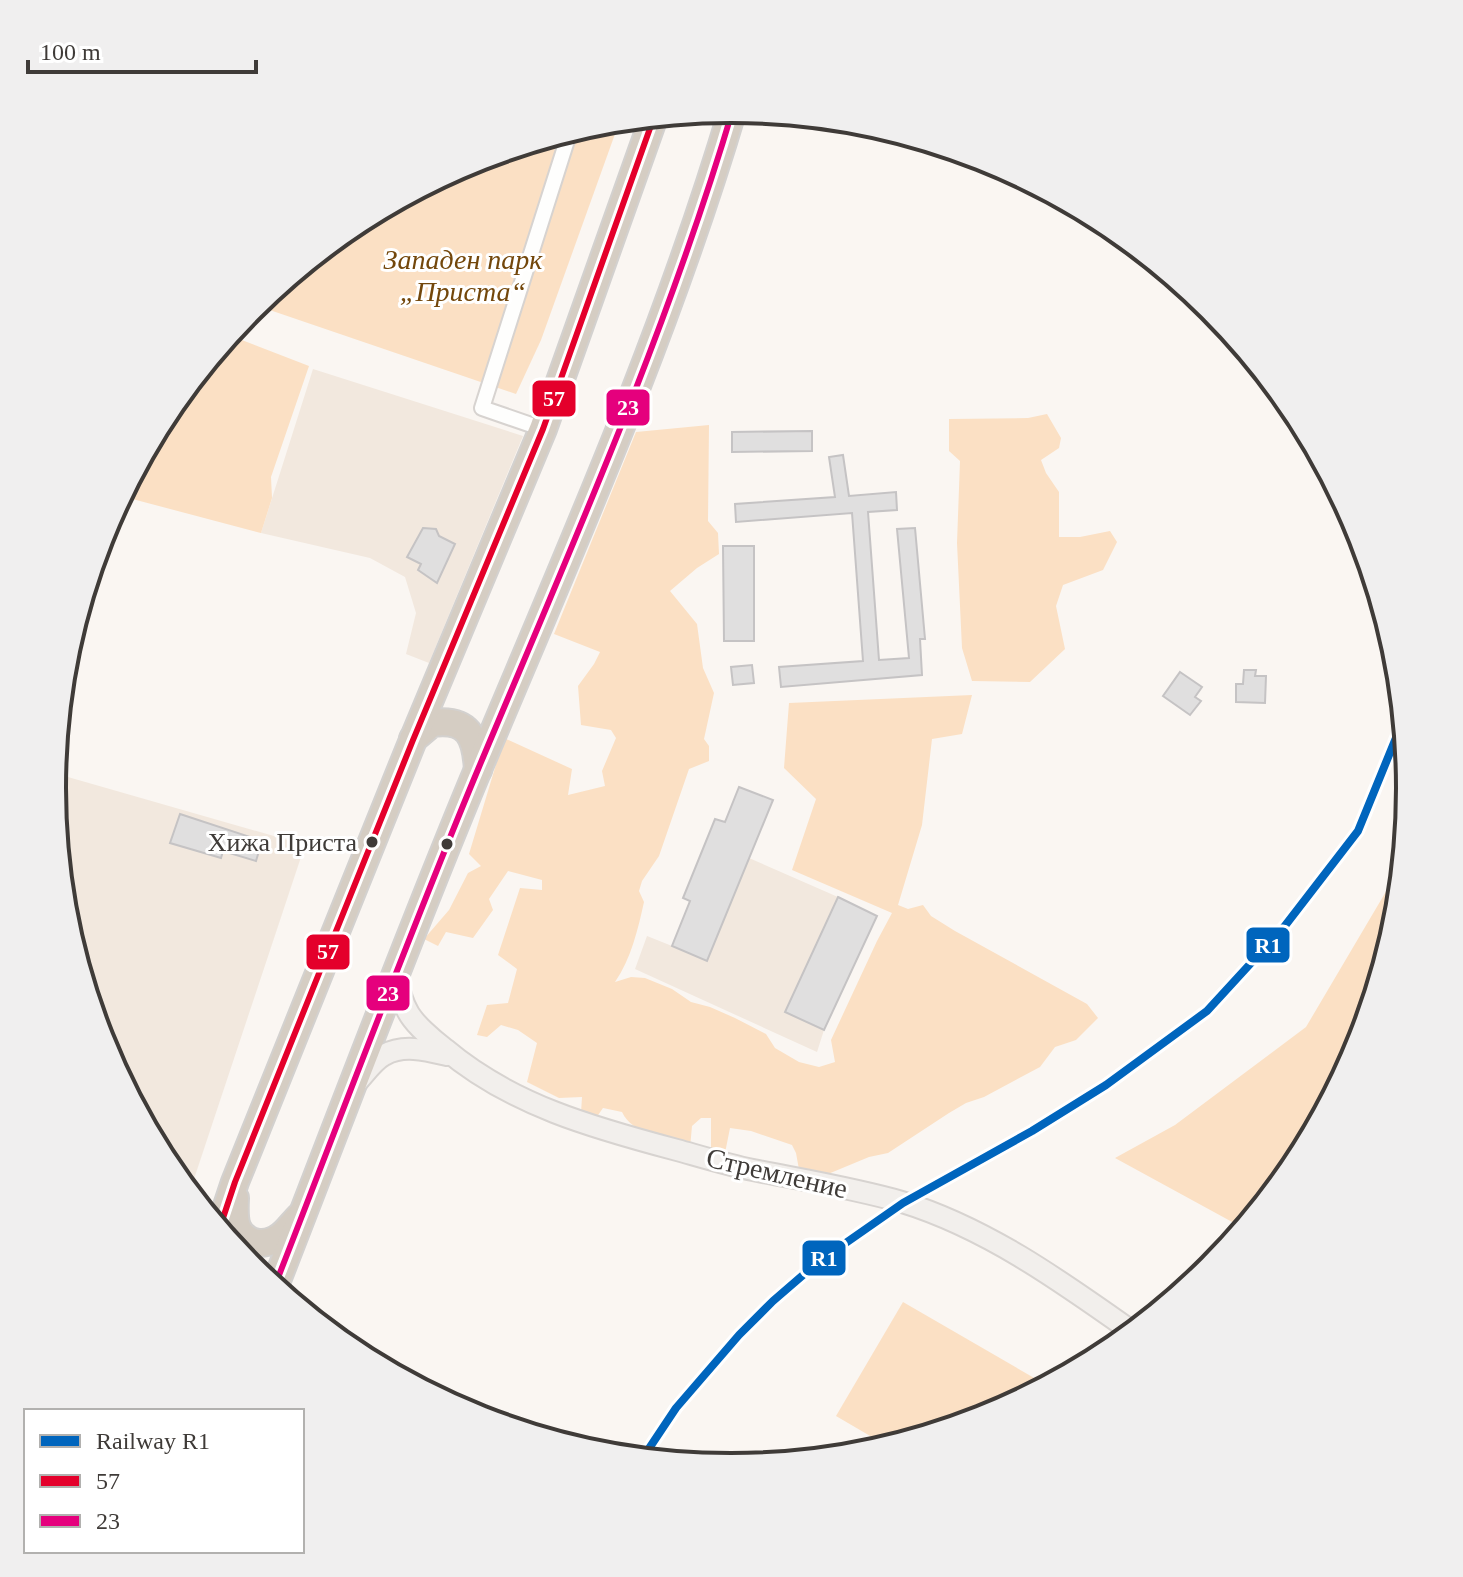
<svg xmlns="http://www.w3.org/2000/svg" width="1463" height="1577" font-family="'Times New Roman',serif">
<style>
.built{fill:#f2e8de}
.green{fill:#fbe0c4}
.building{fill:#e0dfdf;stroke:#c5c3c4;stroke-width:2}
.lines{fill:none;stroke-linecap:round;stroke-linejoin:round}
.street-casing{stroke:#d7d3d0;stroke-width:18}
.secondary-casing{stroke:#d7d3d0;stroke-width:24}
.highway-casing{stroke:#d3d1cf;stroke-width:30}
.street{stroke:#fefefd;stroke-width:14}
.secondary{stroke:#f2efec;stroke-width:20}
.highway{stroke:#d5cdc3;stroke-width:26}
.bus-1-casing{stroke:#fff;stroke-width:12}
.bus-2-casing{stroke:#fff;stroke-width:12}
.bus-1{stroke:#e4002b;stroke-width:6}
.bus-2{stroke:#e5007d;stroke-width:6}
.rail-1-casing{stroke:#fff;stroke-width:14}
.rail-1{stroke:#0065bd;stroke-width:8}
.bus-dot{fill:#3f3b38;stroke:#fff;stroke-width:3}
.labels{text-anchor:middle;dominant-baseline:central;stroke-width:6;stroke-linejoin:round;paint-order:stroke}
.bus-label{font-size:26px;fill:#3f3b38;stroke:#fff;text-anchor:end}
.park-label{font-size:28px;font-style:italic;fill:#73470b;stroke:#fff}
.street-label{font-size:28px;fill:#3f3b38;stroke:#fff}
.rim{fill:none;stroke:#3f3b38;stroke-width:4}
.line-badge{stroke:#fff;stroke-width:3}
.badge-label{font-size:22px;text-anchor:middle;font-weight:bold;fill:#fff}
</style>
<rect width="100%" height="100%" fill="#faf6f2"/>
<!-- built -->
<g class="built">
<path d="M313,369L523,436L429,663L406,654L416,613L405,577L370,558L261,533Z"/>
<path d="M54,773L305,845L189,1194L166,1166L104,1048L65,921L52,788Z"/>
<path d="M749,858L838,897L785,1011L824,1030L817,1052L635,969L647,936L707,960Z"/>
</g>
<!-- green -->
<g class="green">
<path d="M620,120L541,340L516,394L255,305L354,223L472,161L599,122Z"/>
<path d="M229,335L309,366L271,477L272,498L261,533L121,496L167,411Z"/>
<path d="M1047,414L1061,438L1059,448L1041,460L1046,473L1059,492V537H1080L1110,531L1117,542L1103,570L1063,585L1056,606L1065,649L1030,682L972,681L962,648L957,543L960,461L949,451V419L1028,418Z"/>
<path d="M709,425L708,521L718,533L719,554L697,568L670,591L697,624L703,668L714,693L704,739L709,746V761L689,769L659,856L642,881L639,891L644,902C638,929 631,959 615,982L631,977L645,978L672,989L691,1002L710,1007L735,1018L766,1034L775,1048L799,1062L819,1067L835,1062L831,1040L877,941L892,913L792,870L816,799L784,768L789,703L972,695L962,734L932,739L922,825L898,905L908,909L923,905L931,916L955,931L1087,1004L1098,1018L1076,1040L1055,1047L1040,1067L984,1097L966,1103L949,1113L888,1153L869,1157L828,1174L817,1171L810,1180L800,1175L796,1153L792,1145L751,1131L730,1128L725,1153L711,1151V1118H701L692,1126L690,1148L643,1137C636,1124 628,1125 622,1112L603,1108L596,1118L581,1113L582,1097L559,1098L527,1082L537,1043L518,1030L501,1025L487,1037L477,1035L487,1005L508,1003L517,969L498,955L520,888L542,890V880L508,871L489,899L493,910L473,938L446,932L438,946L424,939L449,910L468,873L481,866L469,854L504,738L572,769L568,795L605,786L602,771L616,738L611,730L581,725L578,686L594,664L600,652L554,634L636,432Z"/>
<path d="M1404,861L1398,922L1359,1049L1296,1166L1245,1229L1115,1158L1175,1125L1306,1027Z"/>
<path d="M903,1302L1048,1386L991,1416L889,1447L836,1416Z"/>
</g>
<!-- building -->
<g class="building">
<path d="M812,431V451L732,452V432Z"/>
<path d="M843,455L849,496L896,492L897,510L868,512L879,660L909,658L897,529L915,528L925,639H920L922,675L781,687L779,667L863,661L852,513L736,522L735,504L835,497L829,457Z"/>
<path d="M423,528L436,529L439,536L455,544L437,583L418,570L421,564L407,557Z"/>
<path d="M723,546H754V641H724Z"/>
<path d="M752,665L754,683L733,685L731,667Z"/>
<path d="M1244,670H1256L1255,676H1266L1265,703L1236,702V684H1243Z"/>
<path d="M1180,672L1202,687L1195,697L1201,701L1190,715L1163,696Z"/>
<path d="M739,787L773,800L707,961L672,946L690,901L683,898L715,819L725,822Z"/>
<path d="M180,814L262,841L256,861L223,851L221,858L170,843Z"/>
<path d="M838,897L877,916L824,1030L785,1012Z"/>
</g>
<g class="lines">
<!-- street casing -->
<g class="street-casing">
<path id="street" d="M543,429L482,408L570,131"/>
</g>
<!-- secondary casing -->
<g class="secondary-casing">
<g id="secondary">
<path d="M396,976C399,987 401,1000 407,1010C413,1023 433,1040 445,1049C511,1105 594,1128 677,1150C702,1157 728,1165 753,1170C803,1180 853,1188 902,1202C987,1228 1062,1282 1134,1333"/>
<path d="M356,1083C364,1075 373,1061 384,1055C403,1044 426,1050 447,1055"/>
</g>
</g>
<!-- highway casing -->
<g class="highway-casing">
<g id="highway">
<path d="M413,739L432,723C469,718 476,737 478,770"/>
<path d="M235,1198C234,1218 233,1238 258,1243C263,1243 271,1242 276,1239C285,1235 292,1224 299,1217"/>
<path d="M219,1230L235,1182L413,740L543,429L654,117"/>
<path d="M274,1288C342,1114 407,939 479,767C570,550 666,335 733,109"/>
</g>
</g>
<!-- street -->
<use href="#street" class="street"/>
<!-- secondary -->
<use href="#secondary" class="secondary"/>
<!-- highway -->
<use href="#highway" class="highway"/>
<!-- bus-1 casing -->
<g class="bus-1-casing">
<path id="bus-1" d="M219,1230L235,1182L413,740L543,429L654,117"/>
</g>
<!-- bus-2 casing -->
<g class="bus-2-casing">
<path id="bus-2" d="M274,1288C342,1114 407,939 479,767C570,550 666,335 733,109"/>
</g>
<!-- bus-1 -->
<use href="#bus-1" class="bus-1"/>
<!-- bus-2 -->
<use href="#bus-2" class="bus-2"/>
<!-- rail-1 casing -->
<g class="rail-1-casing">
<path id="rail-1" d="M642,1459L676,1408L739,1335L773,1301L817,1263L903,1203L1032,1131L1106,1085L1207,1011L1284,927L1358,831L1398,733L1403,712"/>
</g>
<!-- rail-1 -->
<use href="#rail-1" class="rail-1"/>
</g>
<!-- markers -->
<g class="bus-dot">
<circle cx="372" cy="842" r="7"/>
<circle cx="447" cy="844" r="7"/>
</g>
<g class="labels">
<!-- bus labels -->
<g class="bus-label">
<text x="357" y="842">Хижа Приста</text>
</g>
<!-- park labels -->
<g class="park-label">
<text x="463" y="259">Западен парк<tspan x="463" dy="32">„Приста“</tspan></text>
</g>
<!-- street labels -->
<g class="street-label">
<text transform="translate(777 1173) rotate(13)">Стремление</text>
</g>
</g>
<!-- crop -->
<path d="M0 0H1463V1577H0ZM66 788a665 665 0 1 1 1330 0a665 665 0 1 1-1330 0Z" fill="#f0efef" fill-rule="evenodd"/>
<path class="rim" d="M66 788a665 665 0 1 1 1330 0a665 665 0 1 1-1330 0Z"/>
<g class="line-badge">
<rect x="531" y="379" width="46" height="39" rx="8" fill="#e4002b"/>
<rect x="605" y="388" width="46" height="39" rx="8" fill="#e5007d"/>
<rect x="1245" y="926" width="46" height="38" rx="8" fill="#0065bd"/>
<rect x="305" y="933" width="46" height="38" rx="8" fill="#e4002b"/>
<rect x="365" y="974" width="46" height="38" rx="8" fill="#e5007d"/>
<rect x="801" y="1239" width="46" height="38" rx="8" fill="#0065bd"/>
</g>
<g class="badge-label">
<text x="554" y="406">57</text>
<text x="628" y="415">23</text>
<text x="1268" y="953">R1</text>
<text x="328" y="959">57</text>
<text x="388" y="1001">23</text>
<text x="824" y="1266">R1</text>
</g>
<!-- legend -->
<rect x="24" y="1409" width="280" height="144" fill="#ffffff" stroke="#b2b1af" stroke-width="2"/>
<rect x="40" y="1435" width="40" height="12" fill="#0065bd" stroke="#b2b1af" stroke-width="2"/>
<text x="96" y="1449" font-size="24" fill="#3f3b38">Railway R1</text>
<rect x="40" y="1475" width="40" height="12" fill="#e4002b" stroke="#b2b1af" stroke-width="2"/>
<text x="96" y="1489" font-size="24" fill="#3f3b38">57</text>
<rect x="40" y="1515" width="40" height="12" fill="#e5007d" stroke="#b2b1af" stroke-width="2"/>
<text x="96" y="1529" font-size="24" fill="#3f3b38">23</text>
<!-- scale -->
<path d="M28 60v12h228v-12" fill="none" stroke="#3f3b38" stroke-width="4"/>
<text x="40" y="60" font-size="24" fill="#3f3b38" stroke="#ffffff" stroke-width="6" paint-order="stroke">100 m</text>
</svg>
